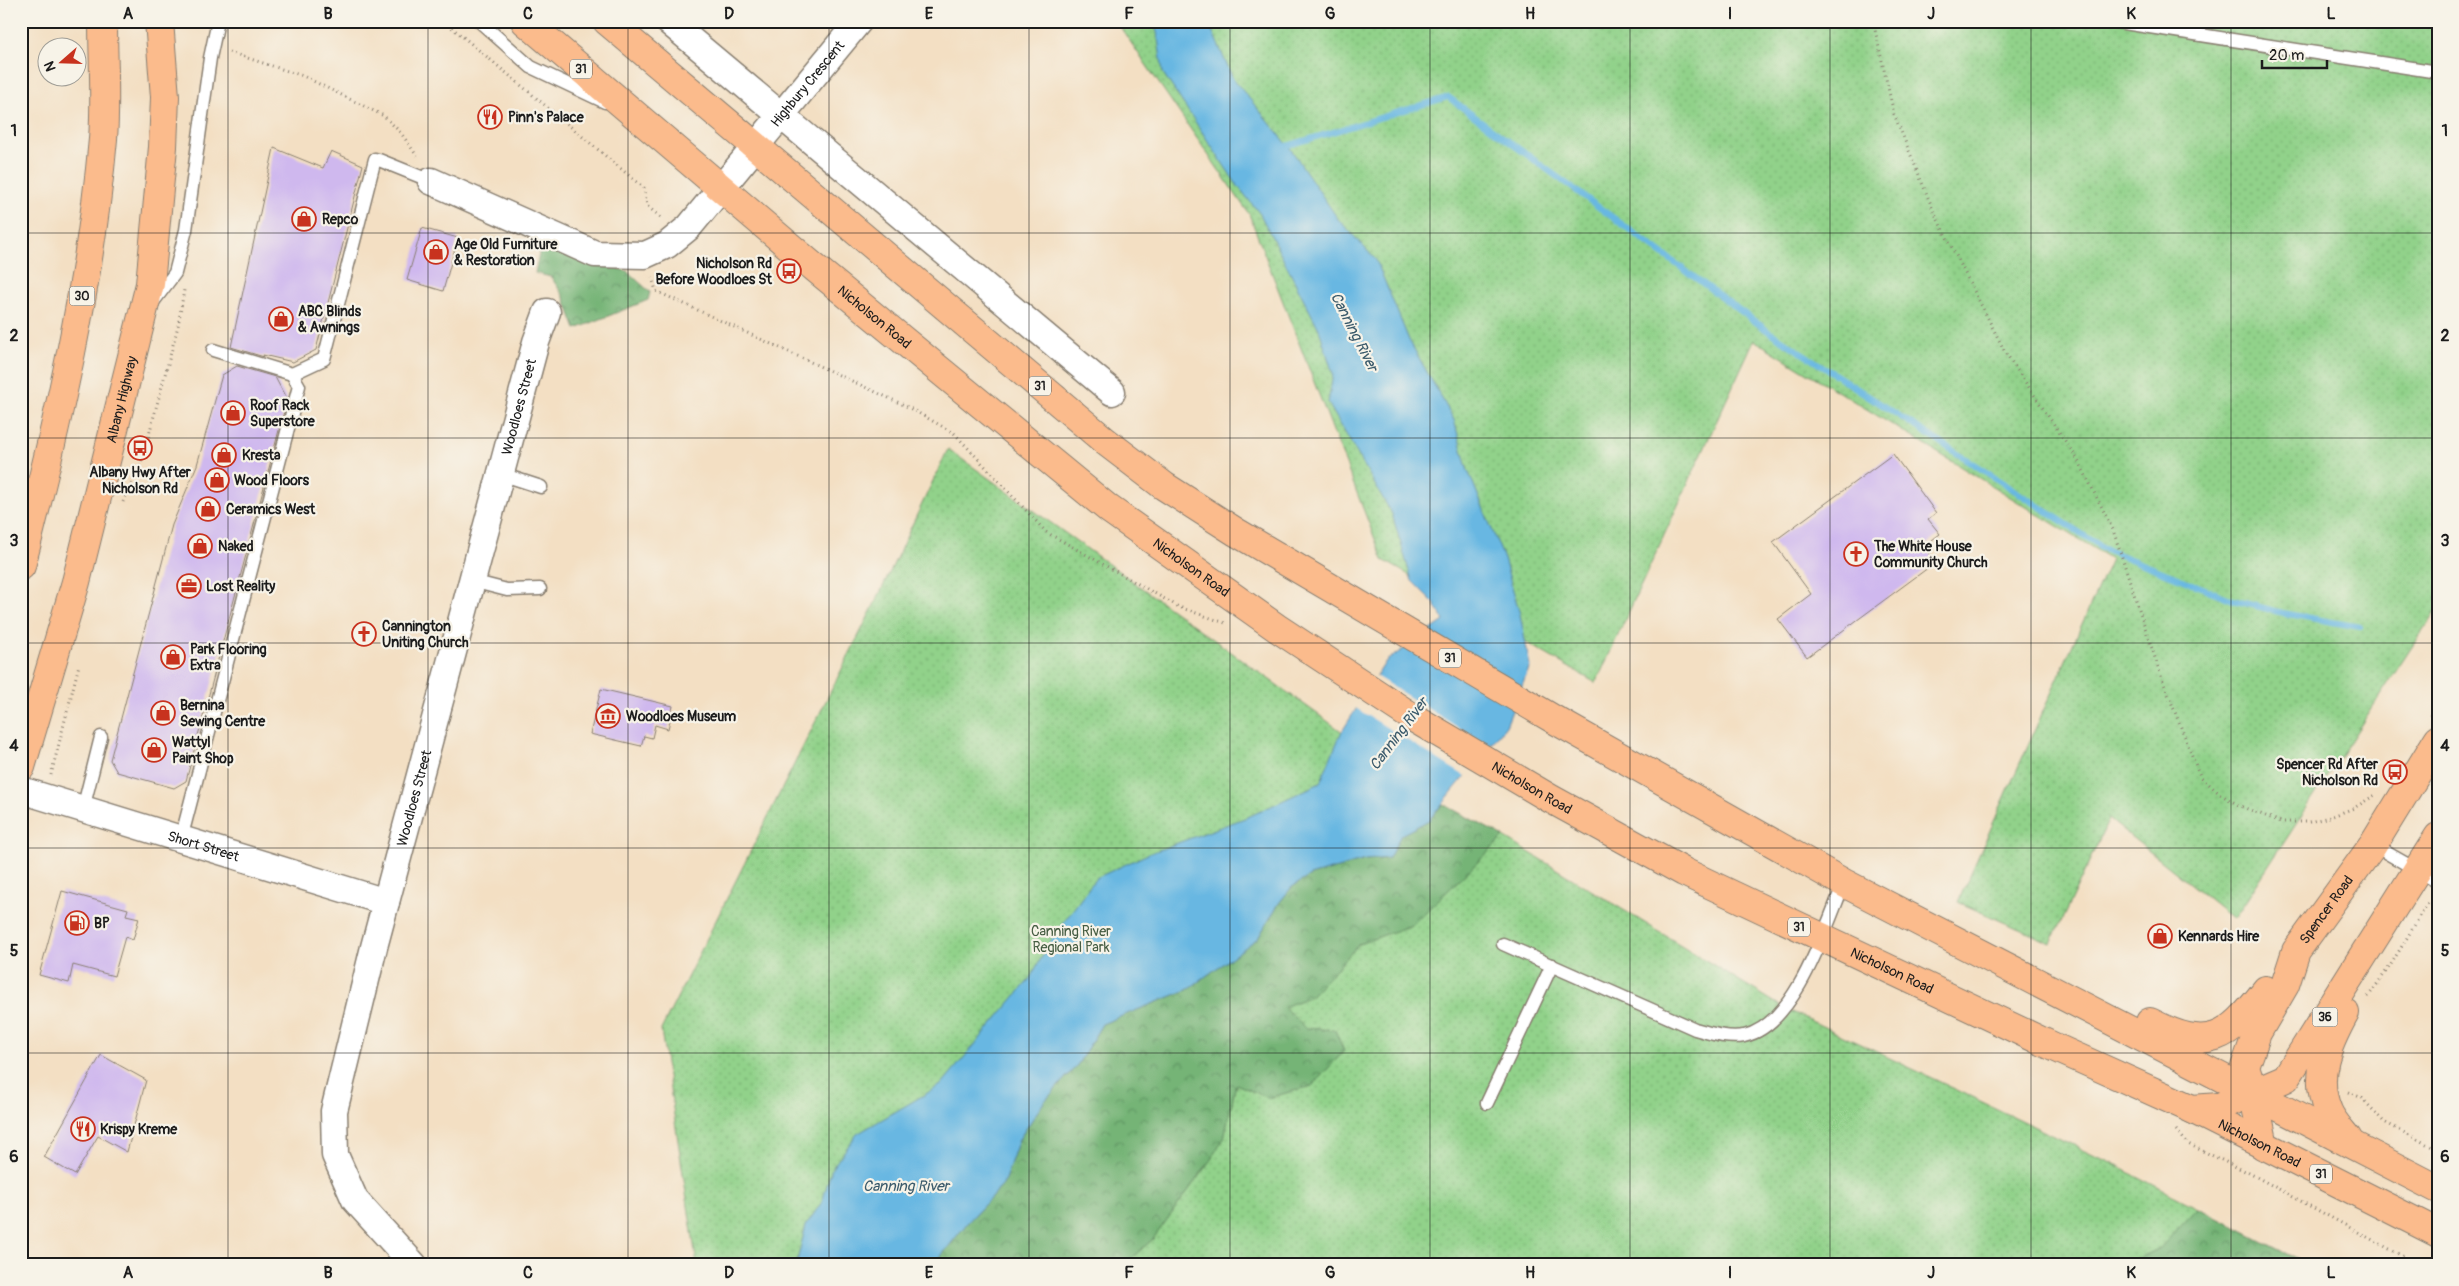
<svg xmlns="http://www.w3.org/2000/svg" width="2459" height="1286" font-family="Pangolin,sans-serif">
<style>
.grass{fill:url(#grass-dots);stroke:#567753}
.forest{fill:url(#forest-crowns);stroke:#486849}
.water{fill:#68b7e2;stroke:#426a7f}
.pier{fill:#f3dfc3}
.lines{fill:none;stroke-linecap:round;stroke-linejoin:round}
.stream{stroke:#68b7e2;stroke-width:6}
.building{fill:#cfb8ee}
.lane-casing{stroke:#887e70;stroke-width:15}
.street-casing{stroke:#887e70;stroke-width:29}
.primary-casing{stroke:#887e70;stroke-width:30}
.highway-casing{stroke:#887e70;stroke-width:30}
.path{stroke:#887e70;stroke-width:3;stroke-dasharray:1 4;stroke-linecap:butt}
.lane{stroke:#fff;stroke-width:12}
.street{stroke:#fff;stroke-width:26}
.primary{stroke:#fbbb8c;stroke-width:28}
.highway{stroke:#fbbb8c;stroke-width:28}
.grid{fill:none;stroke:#1c1c1c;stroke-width:1;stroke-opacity:0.55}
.labels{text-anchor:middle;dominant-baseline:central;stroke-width:4.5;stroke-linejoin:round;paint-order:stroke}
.shield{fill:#f7f3e8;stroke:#5e5c59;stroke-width:1}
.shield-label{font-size:12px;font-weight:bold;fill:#1c1c1c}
.street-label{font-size:14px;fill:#1c1c1c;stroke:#f7f3e8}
.poi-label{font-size:14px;font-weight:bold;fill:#1c1c1c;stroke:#f7f3e8;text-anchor:start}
.park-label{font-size:14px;fill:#455c42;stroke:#f7f3e8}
.water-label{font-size:15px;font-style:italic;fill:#3a5a6b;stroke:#f7f3e8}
.neatline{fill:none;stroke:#1c1c1c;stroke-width:2}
.grid-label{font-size:16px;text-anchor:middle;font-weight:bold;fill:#1c1c1c}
</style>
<defs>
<pattern id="grass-dots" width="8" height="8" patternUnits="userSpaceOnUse" patternTransform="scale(1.25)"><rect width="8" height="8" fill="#91d28a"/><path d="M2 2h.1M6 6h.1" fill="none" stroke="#7cb476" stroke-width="1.8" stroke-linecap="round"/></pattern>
<pattern id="forest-crowns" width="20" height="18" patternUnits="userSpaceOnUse" patternTransform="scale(1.25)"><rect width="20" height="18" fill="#74b476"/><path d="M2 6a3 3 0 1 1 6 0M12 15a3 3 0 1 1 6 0" fill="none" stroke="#5e9260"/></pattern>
</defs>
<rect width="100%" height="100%" fill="#f7f3e8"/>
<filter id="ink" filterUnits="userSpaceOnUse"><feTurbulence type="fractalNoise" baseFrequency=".02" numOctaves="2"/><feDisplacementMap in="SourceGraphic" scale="10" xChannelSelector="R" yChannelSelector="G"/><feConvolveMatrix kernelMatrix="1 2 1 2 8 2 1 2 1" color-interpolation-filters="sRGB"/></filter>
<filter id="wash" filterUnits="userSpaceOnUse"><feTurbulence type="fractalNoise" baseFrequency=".0096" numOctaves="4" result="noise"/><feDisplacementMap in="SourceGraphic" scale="20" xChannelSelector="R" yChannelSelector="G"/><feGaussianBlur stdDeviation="1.12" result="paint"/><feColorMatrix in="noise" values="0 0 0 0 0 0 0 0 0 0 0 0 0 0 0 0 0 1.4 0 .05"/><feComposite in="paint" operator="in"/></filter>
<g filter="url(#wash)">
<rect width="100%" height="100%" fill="#f3dfc3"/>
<!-- grass -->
<g class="grass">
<path d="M1116,21H2438V607L2234,919L2109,819L2051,943L1958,902L2111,559L1754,340L1596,683L1383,560L1249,214Z"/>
<path d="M948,449L1443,804L1504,837L1784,1008L2115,1165L2308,1265H697L661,1030L879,595Z"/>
</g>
<!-- forest -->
<g class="forest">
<path d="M542,240L584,261L627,271L650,292L648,300L576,329L563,295L551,277L535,273Z"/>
<path d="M1443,804L1504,837L1412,925L1359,944L1311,996L1284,1007L1305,1028L1335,1030L1344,1051L1312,1086L1268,1098L1236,1084L1224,1138L1212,1158L1153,1239L1124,1265H934L968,1222L1003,1185L1019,1139L1044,1102L1078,1064L1102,1024L1187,990L1258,938L1279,903L1292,887L1310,876L1365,860L1389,858L1401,835L1429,820Z"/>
<path d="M2198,1208L2308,1265H2125L2160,1248Z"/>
</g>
<!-- water -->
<path class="water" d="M1153,21H1208L1233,79L1288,145L1338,219L1376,260L1409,340L1454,420L1467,468L1504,559L1520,614L1530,666L1506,726L1429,820L1401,835L1389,858L1365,860L1310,876L1292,887L1279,903L1258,938L1187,990L1102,1024L1078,1064L1044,1102L1019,1139L1003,1185L968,1222L934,1265H796L806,1225L822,1202L832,1168L857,1134L941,1085L1029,980L1053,937L1096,878L1148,854L1250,816L1320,783L1341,733L1386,661L1444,621L1434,603L1412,581L1392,514L1328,403L1333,374L1319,329L1260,214L1237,185L1163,73L1157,32Z"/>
<!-- pier -->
<path class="pier" d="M1374,675L1491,748L1468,778L1354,707Z"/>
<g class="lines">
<!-- stream -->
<path class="stream" d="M1280,148L1448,97L1768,331L2105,549L2233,600L2283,613L2360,627"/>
</g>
<g id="blocks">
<!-- building -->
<g class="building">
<path d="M274,148L323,168L331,151L363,165L316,350L293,362L263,355L264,357L231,347Z"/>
<path d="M422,228L458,238L443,291L407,280Z"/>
<path d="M237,366L275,377L287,400L186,781L174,788L117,772L110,760L172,525L197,465L222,375Z"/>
<path d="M1893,454L1936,513L1928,519L1940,534L1924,546L1936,562L1807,657L1778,619L1811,594L1773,542Z"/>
<path d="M601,689L673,706L668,729L655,725L652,738L644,736L641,746L590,734Z"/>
<path d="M62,891L128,909L126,915L139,918L133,940L125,937L114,976L73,965L69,983L39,975Z"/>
<path d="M101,1055L146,1080L127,1152L98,1136L75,1175L44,1157Z"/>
</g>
</g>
</g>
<g filter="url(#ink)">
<use href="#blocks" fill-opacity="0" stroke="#887e70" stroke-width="1"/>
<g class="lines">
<!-- lane casing -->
<g class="lane-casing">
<g id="lane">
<path d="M479,21L531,67L605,102"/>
<path d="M2111,21L2438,72"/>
<path d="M379,160L431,181"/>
<path d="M153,302L175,273L186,230L210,58L218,21"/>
<path d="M213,350L292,374L324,359L375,159"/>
<path d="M501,474L541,487"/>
<path d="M472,581L507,590L540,589"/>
<path d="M83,809L101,737"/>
<path d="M181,839L299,386L292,374"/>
<path d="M2373,845L2438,882"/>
<path d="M1503,944L1695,1029C1710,1033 1727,1039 1744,1036C1796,1025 1826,926 1844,883"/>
<path d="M1487,1103L1552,965"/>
</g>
</g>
<!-- street casing -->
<g class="street-casing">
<g id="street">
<path d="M668,21L1112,392"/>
<path id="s1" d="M431,181L595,254L645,255L667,245L689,227L859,21"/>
<path id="s2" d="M21,790L386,902"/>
<path id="s3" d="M414,1265L355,1200L335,1155L334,1111L374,947L536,342L547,312"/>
</g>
</g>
<!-- primary casing -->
<g class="primary-casing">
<g id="primary">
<path id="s4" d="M525,21L809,263L1109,509L1277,628L1412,717L1551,799L1684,872L2052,1046L2192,1109L2438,1233"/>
<path d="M607,21L1105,441L1164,486L1236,532L1555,720L1844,883L2438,1189"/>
<path d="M2345,1013C2328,1044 2313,1076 2328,1111C2332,1121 2342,1131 2348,1139"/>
<path d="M2150,1022C2209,1053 2228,1039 2266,990"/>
<path d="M2192,1109L2219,1107L2286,1078L2438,837"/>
<path id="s5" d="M2264,1146L2253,1092L2245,1067L2257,1033L2285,985L2296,951L2373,845L2438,739"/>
</g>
</g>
<!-- highway casing -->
<g class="highway-casing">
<g id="highway">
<path d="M21,566C57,426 90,284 103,139C106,100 103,60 103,21"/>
<path id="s6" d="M21,767L76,582L150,284L163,147L165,97L159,21"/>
</g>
</g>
<!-- path -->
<g class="path">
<path d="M444,21L644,188L647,206L663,219"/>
<path d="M1873,21L1894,114L1934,212L2005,352L2078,460L2113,530L2161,676L2200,776L2220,794L2240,806L2281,822H2309L2330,817L2354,808L2375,795"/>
<path d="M229,52L303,76L384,116L401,133L417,156"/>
<path d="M652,277L656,291L904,405L954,433L1046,532L1179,607L1225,623"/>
<path d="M123,502L143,457L178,326L184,290"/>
<path d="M2430,716L2438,705"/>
<path d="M51,775L79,665"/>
<path d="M2368,997L2390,966L2428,903"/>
<path d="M2348,1092L2362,1098L2384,1122L2438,1150"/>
<path d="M2176,1130L2188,1144L2249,1173L2419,1265"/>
</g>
<!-- lane -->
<use href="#lane" class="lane"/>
<!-- street -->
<use href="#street" class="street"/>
<!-- primary -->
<use href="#primary" class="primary"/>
<!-- highway -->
<use href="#highway" class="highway"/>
</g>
</g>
<!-- grid -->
<path class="grid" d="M228,21V1265M428,21V1265M628,21V1265M829,21V1265M1029,21V1265M1230,21V1265M1430,21V1265M1630,21V1265M1830,21V1265M2031,21V1265M2231,21V1265M21,233H2438M21,438H2438M21,643H2438M21,848H2438M21,1053H2438"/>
<!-- icons -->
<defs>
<g id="restaurant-ring" transform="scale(1.25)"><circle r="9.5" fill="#f7f3e8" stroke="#c8321e" stroke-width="1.5"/><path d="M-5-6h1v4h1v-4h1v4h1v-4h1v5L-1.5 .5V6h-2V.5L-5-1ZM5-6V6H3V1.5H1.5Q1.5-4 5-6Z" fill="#c8321e"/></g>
<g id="shop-ring" transform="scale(1.25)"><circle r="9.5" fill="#f7f3e8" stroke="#c8321e" stroke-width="1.5"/><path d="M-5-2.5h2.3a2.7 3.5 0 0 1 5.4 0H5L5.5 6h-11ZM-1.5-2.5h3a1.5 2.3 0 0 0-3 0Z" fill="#c8321e"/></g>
<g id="bus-ring" transform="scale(1.25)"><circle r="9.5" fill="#f7f3e8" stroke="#c8321e" stroke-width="1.5"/><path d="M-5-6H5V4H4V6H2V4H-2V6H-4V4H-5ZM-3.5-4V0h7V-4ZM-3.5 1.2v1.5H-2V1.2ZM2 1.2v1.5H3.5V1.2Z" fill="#c8321e"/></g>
<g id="church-ring" transform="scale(1.25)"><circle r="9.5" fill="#f7f3e8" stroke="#c8321e" stroke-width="1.5"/><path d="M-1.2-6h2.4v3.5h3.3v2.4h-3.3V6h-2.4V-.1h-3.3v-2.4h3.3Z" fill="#c8321e"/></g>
<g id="office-ring" transform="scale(1.25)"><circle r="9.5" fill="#f7f3e8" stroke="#c8321e" stroke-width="1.5"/><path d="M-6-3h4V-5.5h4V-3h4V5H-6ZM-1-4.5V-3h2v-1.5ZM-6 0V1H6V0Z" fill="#c8321e"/></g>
<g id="museum-ring" transform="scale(1.25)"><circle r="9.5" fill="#f7f3e8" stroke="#c8321e" stroke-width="1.5"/><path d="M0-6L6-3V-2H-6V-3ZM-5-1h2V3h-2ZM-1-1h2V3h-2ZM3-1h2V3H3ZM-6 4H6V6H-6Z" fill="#c8321e"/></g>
<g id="fuel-ring" transform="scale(1.25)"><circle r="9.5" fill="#f7f3e8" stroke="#c8321e" stroke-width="1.5"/><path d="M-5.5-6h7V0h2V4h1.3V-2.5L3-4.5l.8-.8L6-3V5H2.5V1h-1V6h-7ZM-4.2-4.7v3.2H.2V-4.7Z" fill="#c8321e"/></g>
</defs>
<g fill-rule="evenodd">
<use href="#restaurant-ring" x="490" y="117"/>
<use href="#shop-ring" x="304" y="219"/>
<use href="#shop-ring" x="436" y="252"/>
<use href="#bus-ring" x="789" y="271"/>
<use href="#shop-ring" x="281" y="319"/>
<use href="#shop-ring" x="233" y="413"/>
<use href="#bus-ring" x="140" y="448"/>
<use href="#shop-ring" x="224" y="455"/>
<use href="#shop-ring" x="217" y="480"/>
<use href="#shop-ring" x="208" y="509"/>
<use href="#shop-ring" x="200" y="546"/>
<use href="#church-ring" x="1856" y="554"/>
<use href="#office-ring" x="189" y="586"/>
<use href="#church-ring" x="364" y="634"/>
<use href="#shop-ring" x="173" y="657"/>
<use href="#shop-ring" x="163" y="713"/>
<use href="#museum-ring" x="608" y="716"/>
<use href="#shop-ring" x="154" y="750"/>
<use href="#bus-ring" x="2395" y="772"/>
<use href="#fuel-ring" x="77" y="923"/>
<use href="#shop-ring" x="2160" y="936"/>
<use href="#restaurant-ring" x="83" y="1129"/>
</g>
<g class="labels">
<!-- shield labels -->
<g class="shield">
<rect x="570" y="59.5" width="22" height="19" rx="4"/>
<rect x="69.5" y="286.5" width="25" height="19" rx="4"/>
<rect x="1029" y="376.5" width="22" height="19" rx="4"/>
<rect x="1439" y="648.5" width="22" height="19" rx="4"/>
<rect x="1788" y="917.5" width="22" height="19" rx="4"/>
<rect x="2312.5" y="1007.5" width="25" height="19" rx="4"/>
<rect x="2310" y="1164.5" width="22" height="19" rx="4"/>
</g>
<g class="shield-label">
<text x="581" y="69">31</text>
<text x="82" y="296">30</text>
<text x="1040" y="386">31</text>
<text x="1450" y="658">31</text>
<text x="1799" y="927">31</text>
<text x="2325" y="1017">36</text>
<text x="2321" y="1174">31</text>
</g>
<!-- street labels -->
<g class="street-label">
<text stroke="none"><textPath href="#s1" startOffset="468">Highbury Crescent</textPath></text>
<text stroke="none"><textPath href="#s4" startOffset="458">Nicholson Road</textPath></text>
<text stroke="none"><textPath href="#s6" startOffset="381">Albany Highway</textPath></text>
<text stroke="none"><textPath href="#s3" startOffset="909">Woodloes Street</textPath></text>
<text stroke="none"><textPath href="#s4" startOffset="862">Nicholson Road</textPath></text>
<text stroke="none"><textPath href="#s4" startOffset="1268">Nicholson Road</textPath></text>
<text stroke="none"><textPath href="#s3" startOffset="504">Woodloes Street</textPath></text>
<text stroke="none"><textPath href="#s2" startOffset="191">Short Street</textPath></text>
<text stroke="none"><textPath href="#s5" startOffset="260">Spencer Road</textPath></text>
<text stroke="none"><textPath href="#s4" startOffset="1672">Nicholson Road</textPath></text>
<text stroke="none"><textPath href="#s4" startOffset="2078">Nicholson Road</textPath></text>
</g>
<!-- poi labels -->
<g class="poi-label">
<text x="508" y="117">Pinn's Palace</text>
<text x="322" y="219">Repco</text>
<text x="454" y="244">Age Old Furniture<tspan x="454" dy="16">&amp; Restoration</tspan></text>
<text x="772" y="263" text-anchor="end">Nicholson Rd<tspan x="772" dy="16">Before Woodloes St</tspan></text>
<text x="298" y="311">ABC Blinds<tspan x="298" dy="16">&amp; Awnings</tspan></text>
<text x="250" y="405">Roof Rack<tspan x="250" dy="16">Superstore</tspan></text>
<text x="242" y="455">Kresta</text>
<text x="140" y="472" text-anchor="middle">Albany Hwy After<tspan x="140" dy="16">Nicholson Rd</tspan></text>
<text x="234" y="480">Wood Floors</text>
<text x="226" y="509">Ceramics West</text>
<text x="218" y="546">Naked</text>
<text x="1874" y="546">The White House<tspan x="1874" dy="16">Community Church</tspan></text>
<text x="206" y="586">Lost Reality</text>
<text x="382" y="626">Cannington<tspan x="382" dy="16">Uniting Church</tspan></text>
<text x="190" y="649">Park Flooring<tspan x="190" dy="16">Extra</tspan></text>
<text x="180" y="705">Bernina<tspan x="180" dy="16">Sewing Centre</tspan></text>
<text x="626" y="716">Woodloes Museum</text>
<text x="172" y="742">Wattyl<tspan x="172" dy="16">Paint Shop</tspan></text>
<text x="2378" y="764" text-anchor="end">Spencer Rd After<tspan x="2378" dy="16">Nicholson Rd</tspan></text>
<text x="94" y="923">BP</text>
<text x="2178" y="936">Kennards Hire</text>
<text x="100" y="1129">Krispy Kreme</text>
</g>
<!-- park labels -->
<g class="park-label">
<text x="1071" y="931">Canning River<tspan x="1071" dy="16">Regional Park</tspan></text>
</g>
<!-- water labels -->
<g class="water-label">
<text transform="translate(1354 332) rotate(63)">Canning River</text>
<text transform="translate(1399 734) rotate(-53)">Canning River</text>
<text x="906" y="1186">Canning River</text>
</g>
</g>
<!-- margin -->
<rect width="2459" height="1286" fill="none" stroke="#f7f3e8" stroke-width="55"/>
<!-- north arrow -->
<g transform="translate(62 62) rotate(250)"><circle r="24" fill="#f7f3e8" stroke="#9f9d96"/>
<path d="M0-4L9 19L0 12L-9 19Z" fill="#c8321e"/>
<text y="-8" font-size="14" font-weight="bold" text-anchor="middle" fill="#1c1c1c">N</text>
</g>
<!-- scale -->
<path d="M2262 60v8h65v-8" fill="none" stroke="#1c1c1c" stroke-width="2.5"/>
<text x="2269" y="60" font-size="15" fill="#1c1c1c" stroke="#f7f3e8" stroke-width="4" paint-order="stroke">20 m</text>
<rect x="28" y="28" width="2404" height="1230" class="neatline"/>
<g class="grid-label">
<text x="128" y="19">A</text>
<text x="328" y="19">B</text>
<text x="528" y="19">C</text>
<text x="729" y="19">D</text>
<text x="929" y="19">E</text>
<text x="1129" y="19">F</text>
<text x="1330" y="19">G</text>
<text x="1530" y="19">H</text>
<text x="1730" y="19">I</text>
<text x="1931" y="19">J</text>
<text x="2131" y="19">K</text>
<text x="2331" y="19">L</text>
<text x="14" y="136">1</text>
<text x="2445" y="136">1</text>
<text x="14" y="341">2</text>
<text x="2445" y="341">2</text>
<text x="14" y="546">3</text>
<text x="2445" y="546">3</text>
<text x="14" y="751">4</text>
<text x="2445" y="751">4</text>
<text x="14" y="956">5</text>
<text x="2445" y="956">5</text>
<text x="14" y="1162">6</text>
<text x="2445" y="1162">6</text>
<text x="128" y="1278">A</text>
<text x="328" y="1278">B</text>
<text x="528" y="1278">C</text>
<text x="729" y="1278">D</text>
<text x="929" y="1278">E</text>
<text x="1129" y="1278">F</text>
<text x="1330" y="1278">G</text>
<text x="1530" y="1278">H</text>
<text x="1730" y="1278">I</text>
<text x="1931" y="1278">J</text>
<text x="2131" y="1278">K</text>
<text x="2331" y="1278">L</text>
</g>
</svg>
